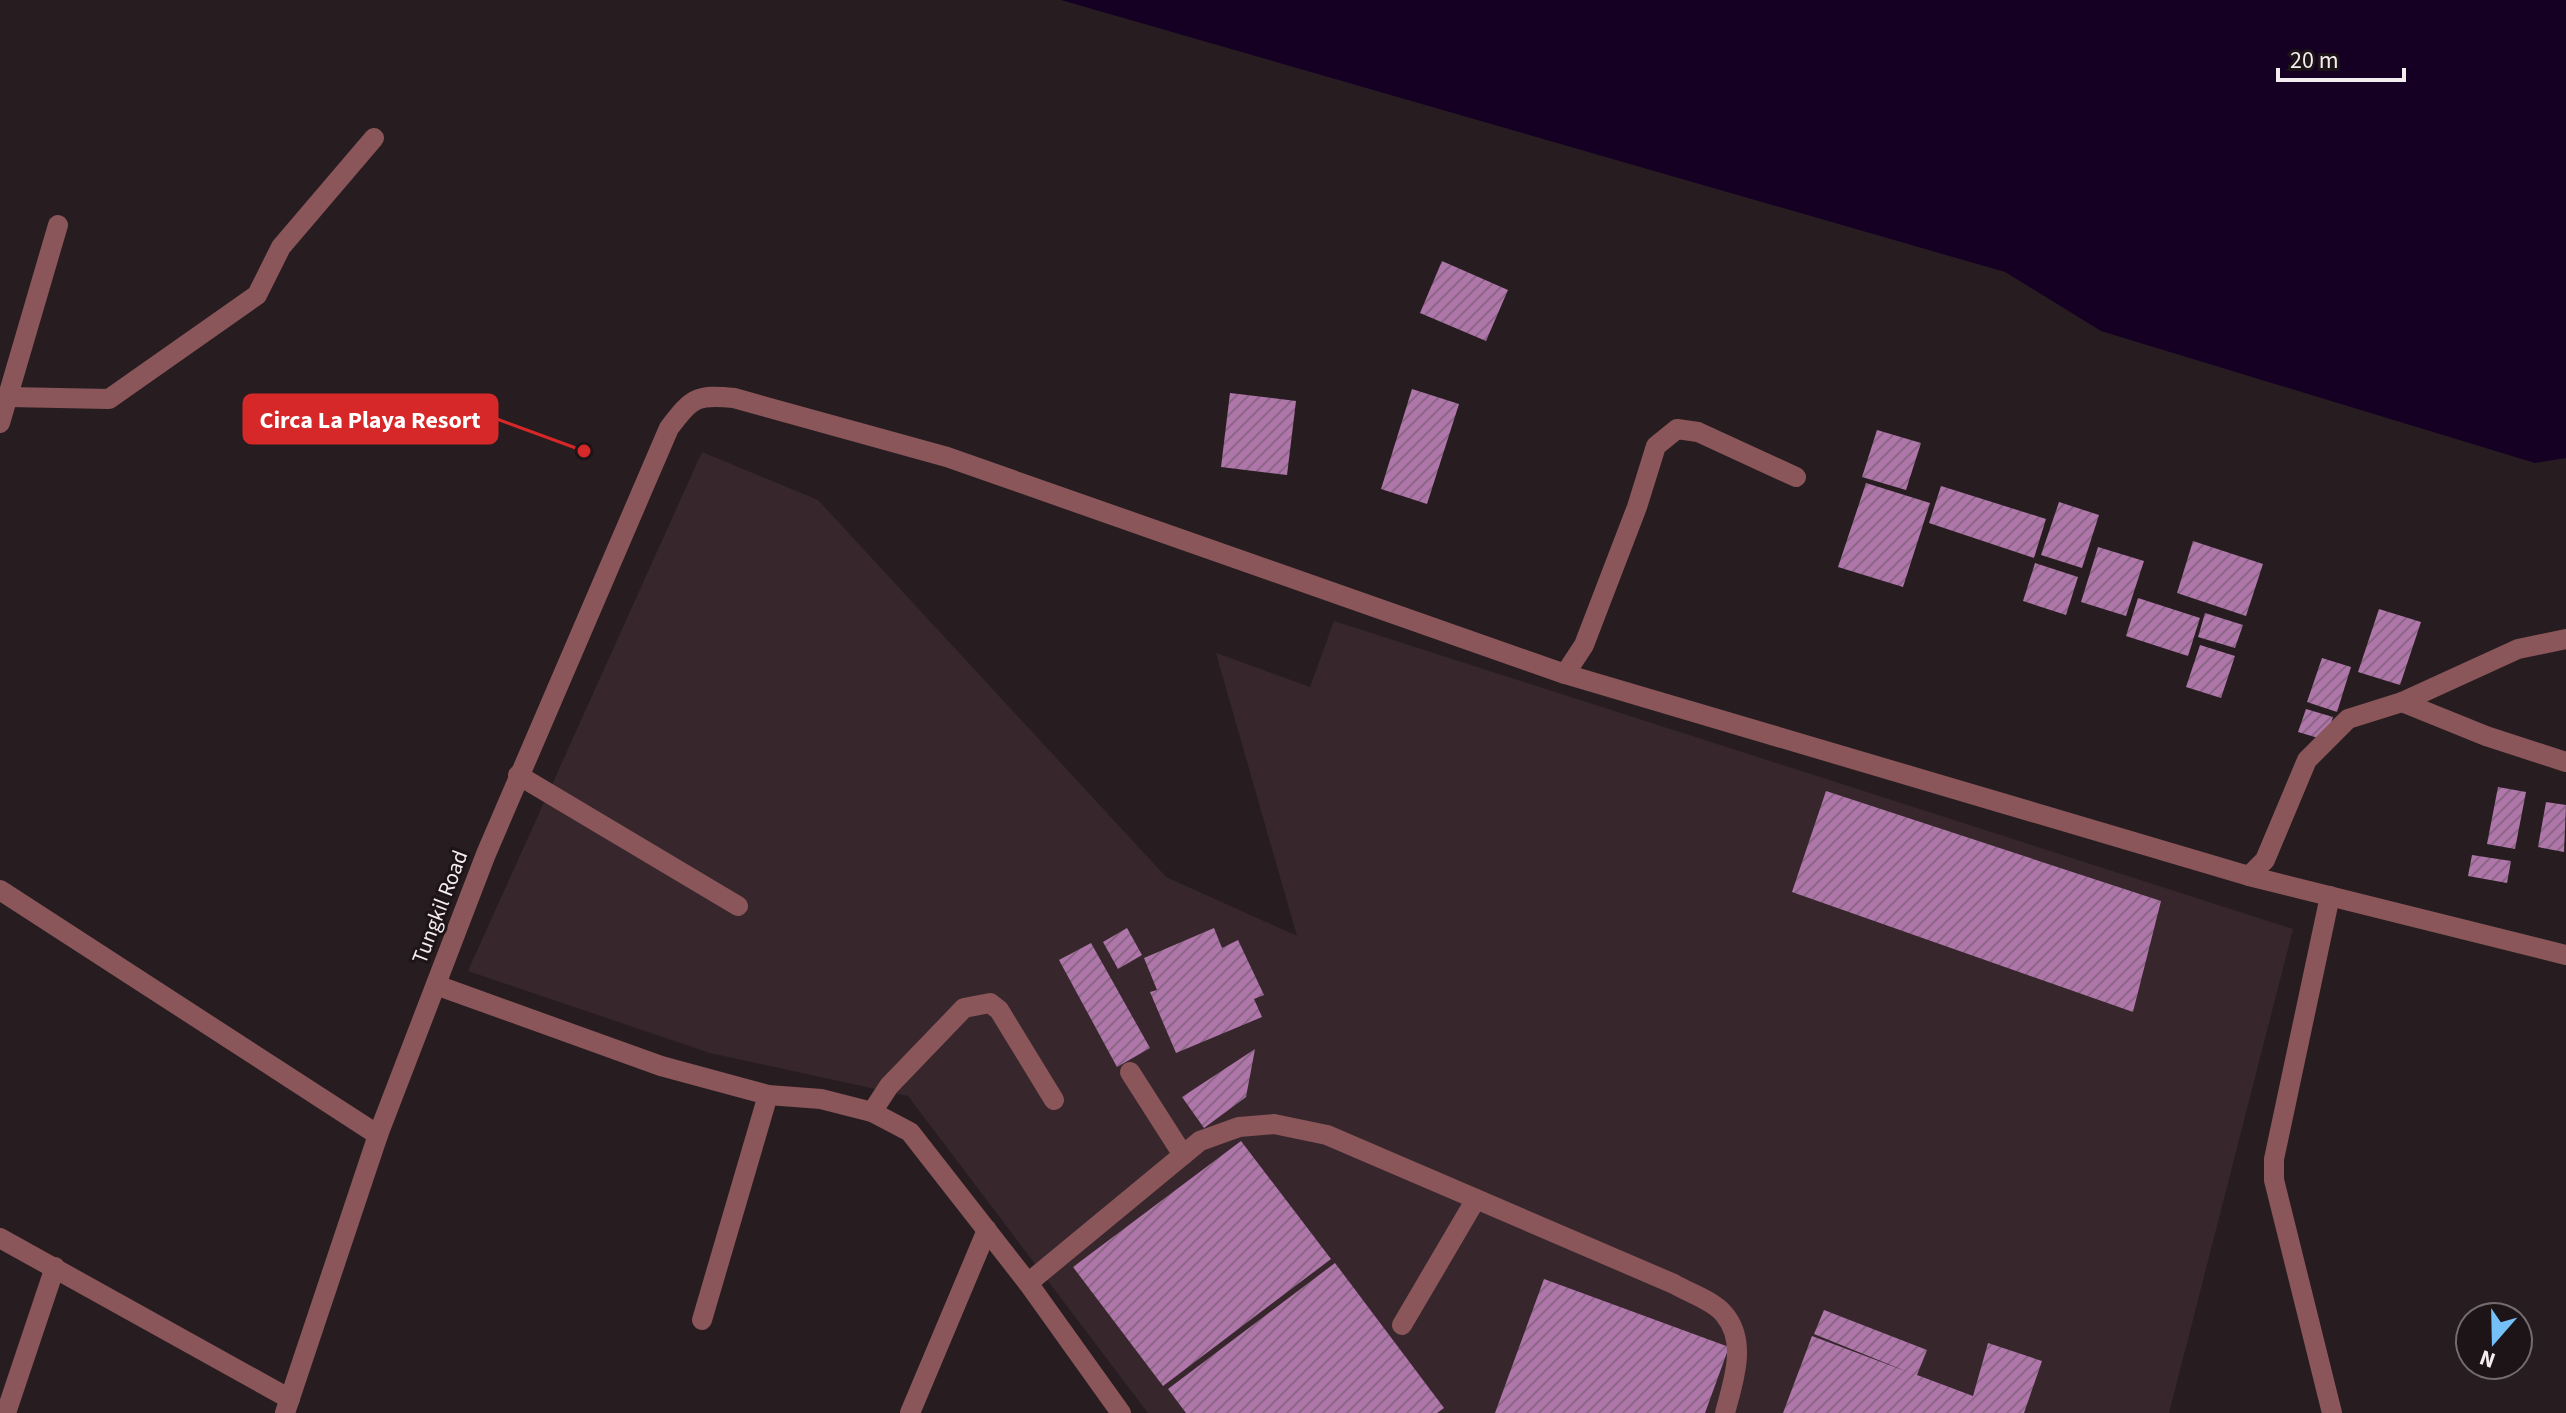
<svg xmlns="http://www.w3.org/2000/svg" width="2566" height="1413" font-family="'Source Sans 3',sans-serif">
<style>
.built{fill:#37272d}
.water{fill:#150024}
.building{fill:url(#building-hatch)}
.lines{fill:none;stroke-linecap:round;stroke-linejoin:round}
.service{stroke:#8b565a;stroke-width:20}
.minor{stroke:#8b565a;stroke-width:20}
.labels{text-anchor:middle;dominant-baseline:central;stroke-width:6;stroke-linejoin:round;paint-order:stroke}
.street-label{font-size:22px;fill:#f4edef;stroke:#1d1418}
.leader{fill:none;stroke:#d62828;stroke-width:3}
.callout-dot{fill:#d62828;stroke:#1d1418;stroke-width:3}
.callout{fill:#d62828;stroke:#d62828;stroke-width:3}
.callout-label{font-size:24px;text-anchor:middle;font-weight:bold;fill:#fff}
</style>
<defs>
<pattern id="building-hatch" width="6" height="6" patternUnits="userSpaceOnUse" patternTransform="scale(2)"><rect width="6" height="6" fill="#af76a9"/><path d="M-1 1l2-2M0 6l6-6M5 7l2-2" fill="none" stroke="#8b6687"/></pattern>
</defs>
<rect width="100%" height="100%" fill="#271d21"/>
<!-- built -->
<path class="built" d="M702,452L818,500L1166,877L1297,936L1216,653L1310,687L1334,621L2293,929L2169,1413H1148L908,1096L710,1053L468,971Z"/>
<!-- water -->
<path class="water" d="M1061,0H2566V458L2535,463L2101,331L2005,272Z"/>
<!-- building -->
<g class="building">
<path d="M1442,261L1508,290L1486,341L1420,313Z"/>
<path d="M1412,389L1459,404L1427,504L1381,489Z"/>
<path d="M1230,393L1296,401L1287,475L1221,467Z"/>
<path d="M1877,430L1921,443L1906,490L1862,477Z"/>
<path d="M1866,483L1930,503L1903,587L1838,567Z"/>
<path d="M1941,486L2046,519L2034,558L1929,523Z"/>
<path d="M2059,502L2099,515L2082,568L2041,555Z"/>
<path d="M2193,541L2263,564L2246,616L2177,593Z"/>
<path d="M2098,547L2144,561L2126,616L2081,602Z"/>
<path d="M2035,563L2078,577L2066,615L2023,601Z"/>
<path d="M2138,598L2200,618L2188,656L2126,636Z"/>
<path d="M2379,609L2421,622L2400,685L2358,672Z"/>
<path d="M2205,613L2243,625L2235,648L2198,637Z"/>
<path d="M2200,645L2235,656L2221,698L2186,687Z"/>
<path d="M2322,658L2351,667L2337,712L2307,702Z"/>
<path d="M2306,709L2333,717L2325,740L2298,732Z"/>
<path d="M2498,787L2526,792L2515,849L2487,844Z"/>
<path d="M1826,791L2161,901L2133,1012L1792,892Z"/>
<path d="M2546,802L2566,805L2564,852L2538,847Z"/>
<path d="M2472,855L2511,861L2507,883L2468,876Z"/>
<path d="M1127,928L1142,955L1118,969L1103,942Z"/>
<path d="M1214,928L1222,948L1238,940L1264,995L1254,999L1262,1017L1176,1053L1150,992L1157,990L1144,958Z"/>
<path d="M1091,943L1150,1048L1117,1067L1059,960Z"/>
<path d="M1255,1049L1246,1097L1204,1128L1182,1097Z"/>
<path d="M1241,1141L1331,1259L1163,1386L1073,1267Z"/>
<path d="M1335,1263L1444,1408L1437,1413H1186L1168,1389Z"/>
<path d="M1544,1279L1729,1347L1705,1413H1495Z"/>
<path d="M1824,1310L1927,1350L1917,1375L1973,1396L1988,1343L2042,1361L2024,1413H1783L1812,1336L1908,1372L1814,1334Z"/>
</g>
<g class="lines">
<!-- service -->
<g class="service">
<path d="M9,397L109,399L257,295L281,247L374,138"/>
<path d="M1565,674L1584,645L1637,507L1656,446L1677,429L1698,432L1796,477"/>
<path d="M518,775L738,906"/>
<path d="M2249,876L2566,955"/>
<path d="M2330,896L2274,1159V1180L2332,1413"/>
<path d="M436,985L661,1066L768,1095L821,1099L872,1112L910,1132L1028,1283L1121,1413"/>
<path d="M1130,1072L1183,1155"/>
<path d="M872,1112L889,1086L964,1008L990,1003L999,1010L1054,1100"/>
<path d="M1028,1283L1200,1141L1239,1127L1274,1124L1327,1135L1674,1284C1689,1293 1714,1301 1724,1314C1748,1342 1733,1382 1725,1413"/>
<path d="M702,1320L768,1095"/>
<path d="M1402,1325L1476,1199"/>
<path d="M910,1413L987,1230"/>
</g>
<!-- minor -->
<g class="minor">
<path d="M0,423L58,225"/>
<path d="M2402,702L2486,736L2566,762"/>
<path d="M0,890L378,1135"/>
<path d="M0,1238L290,1399"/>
<path d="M6,1413L55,1267"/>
<path d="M285,1413L378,1135L486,854L669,428C692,398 696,394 734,398L947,457L1565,674L2249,876L2265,860L2307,760L2348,719L2402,702L2518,649L2566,639"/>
</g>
</g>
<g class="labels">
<!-- street labels -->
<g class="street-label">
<text transform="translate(440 907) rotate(-69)">Tungkil Road</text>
</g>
</g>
<!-- callouts -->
<path class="leader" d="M584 451L497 419"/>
<circle class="callout-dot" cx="584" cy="451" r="8"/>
<rect class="callout" x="244" y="395" width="253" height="48" rx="8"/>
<g class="callout-label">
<text x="370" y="428">Circa La Playa Resort</text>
</g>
<!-- north arrow -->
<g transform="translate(2494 1341) rotate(200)"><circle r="38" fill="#1d1418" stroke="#736b6e" stroke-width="2"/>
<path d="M0-6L14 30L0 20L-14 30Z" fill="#75c0f6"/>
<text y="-12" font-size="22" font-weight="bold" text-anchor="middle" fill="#f4edef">N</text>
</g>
<!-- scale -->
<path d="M2278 68v12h126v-12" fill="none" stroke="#f4edef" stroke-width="4"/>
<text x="2290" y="68" font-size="24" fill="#f4edef" stroke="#1d1418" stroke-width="6" paint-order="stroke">20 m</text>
</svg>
